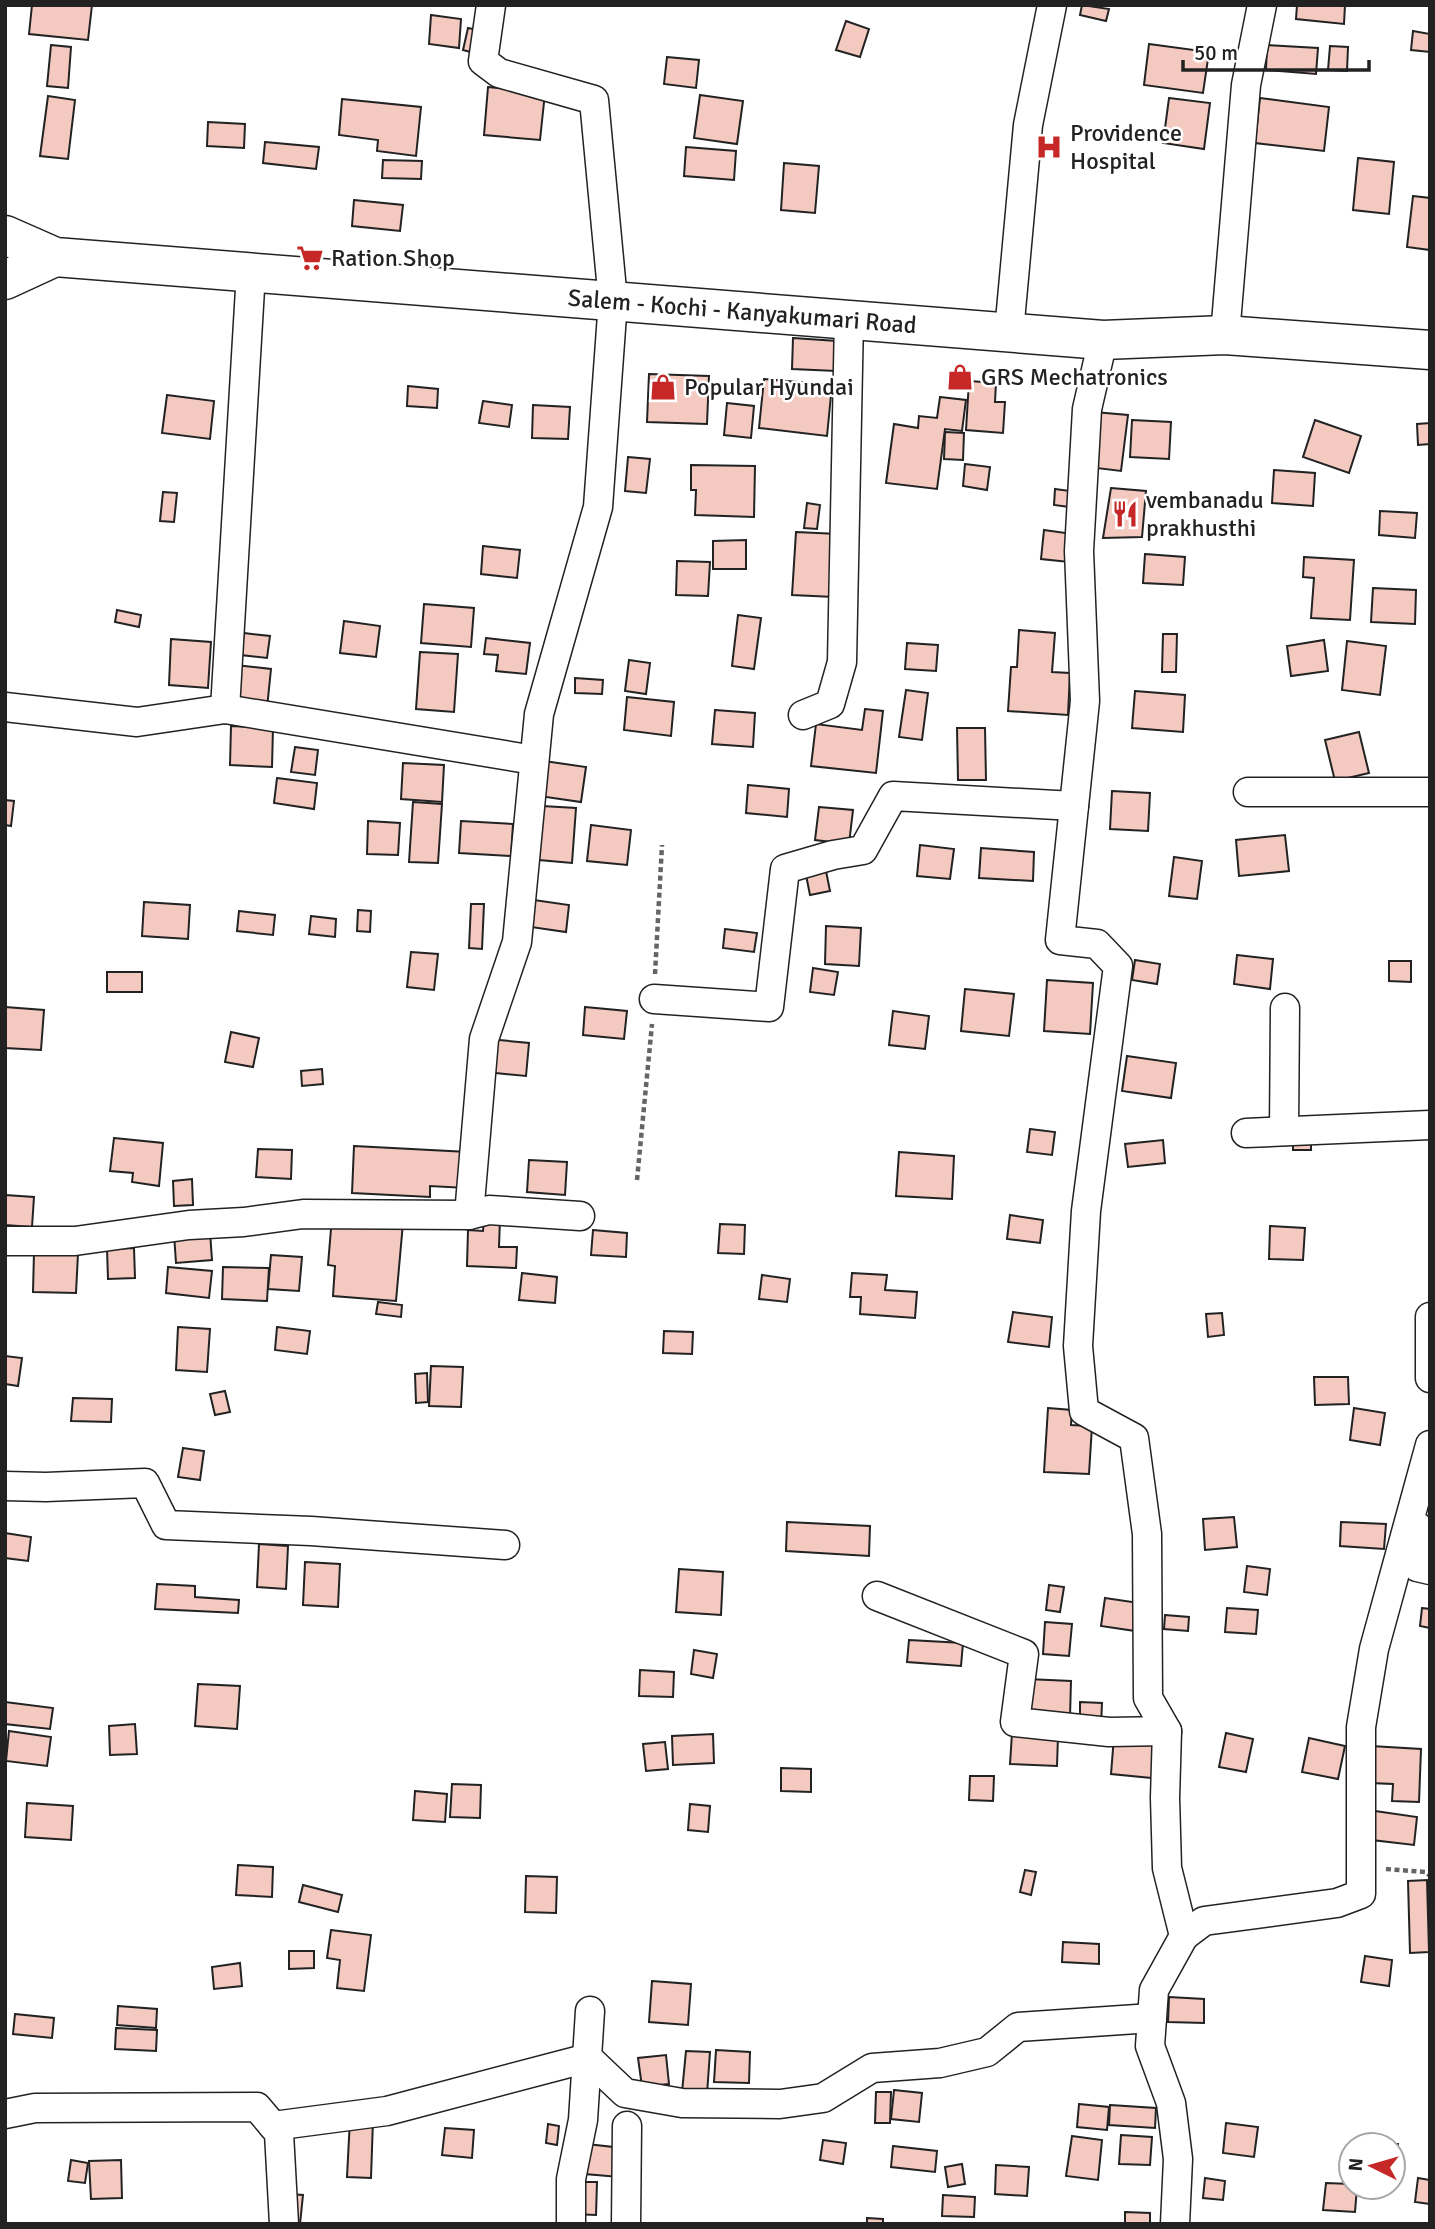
<svg xmlns="http://www.w3.org/2000/svg" width="1435" height="2229" font-family="Signika,sans-serif">
<style>
.building{fill:#f3c9c0;stroke:#222;stroke-width:2}
.lines{fill:none;stroke-linecap:round;stroke-linejoin:round}
.minor-casing{stroke:#222;stroke-width:31}
.highway-casing{stroke:#222;stroke-width:41}
.path{stroke:#646464;stroke-width:4.5;stroke-dasharray:5 3.5;stroke-linecap:butt}
.minor{stroke:#fff;stroke-width:28}
.highway{stroke:#fff;stroke-width:38}
.labels{text-anchor:middle;dominant-baseline:central;stroke-width:5;stroke-linejoin:round;paint-order:stroke}
.poi-label{font-size:24px;fill:#222;stroke:#fff;text-anchor:start}
.street-label{font-size:24px;fill:#222;stroke:#fff}
</style>
<rect width="100%" height="100%" fill="#fff"/>
<!-- building -->
<g class="building">
<path d="M32,5H92L88,40L29,34Z"/>
<path d="M1082,5L1109,9L1106,21L1080,15Z"/>
<path d="M1297,5H1345L1344,24L1296,19Z"/>
<path d="M431,15L461,19L459,48L429,44Z"/>
<path d="M846,21L869,29L860,57L836,50Z"/>
<path d="M468,28L483,31L478,54L463,50Z"/>
<path d="M1413,31L1430,34V52L1411,50Z"/>
<path d="M1149,44L1209,52L1203,93L1144,85Z"/>
<path d="M51,45L71,47L68,88L47,86Z"/>
<path d="M1267,45L1318,48L1316,74L1266,70Z"/>
<path d="M1330,46L1348,47L1347,71L1328,70Z"/>
<path d="M667,57L699,60L696,88L664,84Z"/>
<path d="M488,87L545,93L540,140L484,135Z"/>
<path d="M700,95L743,101L737,144L694,138Z"/>
<path d="M48,96L75,100L68,159L40,156Z"/>
<path d="M1169,98L1210,103L1204,149L1163,143Z"/>
<path d="M1260,98L1329,107L1324,151L1255,143Z"/>
<path d="M342,99L421,107L416,156L377,151L378,140L339,135Z"/>
<path d="M208,122L245,124L244,148L207,146Z"/>
<path d="M265,142L319,147L316,169L263,163Z"/>
<path d="M686,147L736,151L734,180L684,176Z"/>
<path d="M1358,158L1394,162L1389,214L1353,210Z"/>
<path d="M383,160L422,161L421,179L382,178Z"/>
<path d="M784,163L819,166L815,213L781,210Z"/>
<path d="M1413,196L1430,198V250L1407,247Z"/>
<path d="M354,200L403,205L400,231L352,226Z"/>
<path d="M793,338L837,341L836,371L792,369Z"/>
<path d="M649,374L709,376L707,424L647,422Z"/>
<path d="M764,379L832,385L827,436L759,428Z"/>
<path d="M969,381L996,383L995,402H1005L1003,433L966,430Z"/>
<path d="M408,386L438,389L437,408L407,406Z"/>
<path d="M167,395L214,401L210,439L162,433Z"/>
<path d="M940,397L966,400L962,431L945,429L937,489L886,483L894,424L918,428L919,416L937,418Z"/>
<path d="M483,401L512,405L509,427L479,423Z"/>
<path d="M727,403L754,406L751,438L724,435Z"/>
<path d="M533,405L570,407L568,439L532,438Z"/>
<path d="M1094,412L1128,415L1121,471L1088,467Z"/>
<path d="M1132,420L1171,422L1169,459L1130,457Z"/>
<path d="M1315,420L1361,436L1349,473L1303,457Z"/>
<path d="M1430,423V444L1418,445L1417,424Z"/>
<path d="M945,432L964,433L963,460L944,459Z"/>
<path d="M628,457L650,459L646,493L625,491Z"/>
<path d="M965,464L990,467L987,490L963,486Z"/>
<path d="M691,465L755,466L754,517L695,515L696,490H691Z"/>
<path d="M1274,470L1315,473L1313,506L1272,503Z"/>
<path d="M1111,488L1146,491L1142,537L1103,538Z"/>
<path d="M1055,489L1078,492L1077,508L1054,505Z"/>
<path d="M163,492L177,493L174,522L160,521Z"/>
<path d="M807,503L820,505L817,529L804,528Z"/>
<path d="M1380,511L1417,513L1415,538L1379,535Z"/>
<path d="M1044,530L1073,534L1069,562L1041,559Z"/>
<path d="M796,532L838,534L834,597L792,595Z"/>
<path d="M746,540V569H713V541Z"/>
<path d="M483,546L520,550L517,578L481,574Z"/>
<path d="M1145,554L1185,557L1183,585L1143,583Z"/>
<path d="M1304,557L1354,560L1350,620L1311,618L1314,578L1303,577Z"/>
<path d="M677,561L710,562L708,596L676,595Z"/>
<path d="M1373,588L1416,590L1415,624L1371,622Z"/>
<path d="M424,604L474,608L471,647L421,643Z"/>
<path d="M117,610L141,615L139,627L115,622Z"/>
<path d="M738,615L761,618L754,669L732,666Z"/>
<path d="M344,621L380,626L376,657L340,653Z"/>
<path d="M1019,630L1055,633L1052,672L1070,673L1068,715L1008,711L1011,667H1017Z"/>
<path d="M244,633L270,636L267,658L241,655Z"/>
<path d="M1163,634H1177L1176,672H1162Z"/>
<path d="M486,638L530,643L526,674L496,671L498,655L484,654Z"/>
<path d="M171,639L211,642L208,688L169,685Z"/>
<path d="M1324,640L1328,671L1291,676L1287,646Z"/>
<path d="M1347,641L1386,646L1380,695L1342,690Z"/>
<path d="M907,643L938,645L936,671L905,669Z"/>
<path d="M420,652L458,654L454,712L416,709Z"/>
<path d="M629,660L650,663L646,694L625,691Z"/>
<path d="M235,665L271,669L267,708L232,704Z"/>
<path d="M575,678L603,680L602,694L575,693Z"/>
<path d="M906,690L928,693L922,740L899,737Z"/>
<path d="M1135,691L1185,695L1183,732L1132,728Z"/>
<path d="M627,697L674,702L671,736L624,730Z"/>
<path d="M865,709L883,711L876,773L811,766L816,724L862,730Z"/>
<path d="M715,710L755,713L753,747L712,744Z"/>
<path d="M231,726L273,728L272,767L230,765Z"/>
<path d="M957,728H985L986,780H958Z"/>
<path d="M1359,732L1369,773L1335,781L1325,740Z"/>
<path d="M295,747L318,750L315,775L291,772Z"/>
<path d="M544,761L586,767L581,802L539,796Z"/>
<path d="M403,763L444,765L442,802L401,799Z"/>
<path d="M277,778L317,783L314,809L274,803Z"/>
<path d="M748,785L789,789L787,817L746,813Z"/>
<path d="M1112,791L1150,793L1148,831L1110,829Z"/>
<path d="M5,800L14,801L11,826L5,825Z"/>
<path d="M413,802L442,804L438,863L409,862Z"/>
<path d="M542,806L576,808L572,863L539,860Z"/>
<path d="M819,807L853,810L849,844L815,840Z"/>
<path d="M368,821L400,823L398,855L367,854Z"/>
<path d="M461,821L513,824L511,856L459,853Z"/>
<path d="M591,825L631,830L627,865L587,861Z"/>
<path d="M1285,835L1289,871L1239,876L1236,840Z"/>
<path d="M920,845L954,849L950,879L917,876Z"/>
<path d="M981,848L1034,852L1033,881L979,878Z"/>
<path d="M1174,857L1202,861L1197,899L1169,896Z"/>
<path d="M825,866L830,891L810,895L805,870Z"/>
<path d="M527,899L569,905L566,932L524,926Z"/>
<path d="M144,902L190,905L188,939L142,936Z"/>
<path d="M471,904H484L482,949L469,948Z"/>
<path d="M358,910L371,911L370,932L357,931Z"/>
<path d="M239,911L275,915L273,935L237,931Z"/>
<path d="M311,916L336,919L335,937L309,934Z"/>
<path d="M826,926L861,928L859,966L825,964Z"/>
<path d="M725,929L757,933L754,952L723,948Z"/>
<path d="M411,952L438,954L434,990L407,987Z"/>
<path d="M1237,955L1273,959L1270,989L1234,984Z"/>
<path d="M1135,960L1160,964L1157,984L1132,980Z"/>
<path d="M1389,961H1411V982L1389,981Z"/>
<path d="M813,968L838,972L834,995L810,992Z"/>
<rect x="107" y="972" width="35" height="20"/>
<path d="M1047,980L1093,983L1090,1034L1044,1031Z"/>
<path d="M965,989L1014,994L1009,1036L961,1031Z"/>
<path d="M5,1007L44,1010L41,1050L5,1048Z"/>
<path d="M585,1007L627,1011L624,1039L583,1035Z"/>
<path d="M893,1011L929,1016L925,1049L889,1045Z"/>
<path d="M231,1032L259,1038L253,1067L225,1062Z"/>
<path d="M489,1039L529,1043L526,1076L486,1072Z"/>
<path d="M1127,1056L1176,1063L1171,1098L1122,1091Z"/>
<path d="M322,1069L323,1084L302,1086L301,1071Z"/>
<path d="M1030,1129L1055,1132L1052,1155L1027,1152Z"/>
<rect x="1293" y="1133" width="18" height="17"/>
<path d="M114,1138L163,1143L159,1186L132,1182L133,1173L110,1171Z"/>
<path d="M1163,1140L1165,1163L1128,1167L1125,1144Z"/>
<path d="M354,1146L468,1152L466,1188L430,1186V1197L352,1193Z"/>
<path d="M258,1149L292,1150L291,1179L256,1177Z"/>
<path d="M899,1152L954,1156L952,1199L896,1196Z"/>
<path d="M529,1160L567,1162L565,1195L527,1192Z"/>
<path d="M192,1179L193,1205L174,1206L173,1181Z"/>
<path d="M5,1195L34,1197L32,1227L5,1225Z"/>
<path d="M1010,1215L1043,1220L1040,1243L1007,1239Z"/>
<path d="M332,1217L403,1223L396,1301L333,1296L335,1266L328,1265Z"/>
<path d="M484,1219H500L499,1247H517L516,1268L467,1266L468,1230L483,1231Z"/>
<path d="M720,1224L745,1225L744,1254L718,1253Z"/>
<path d="M1270,1226L1305,1228L1303,1260L1269,1259Z"/>
<path d="M593,1230L627,1233L626,1257L591,1255Z"/>
<path d="M210,1232L212,1260L176,1263L174,1234Z"/>
<path d="M134,1248L135,1278L108,1279L107,1249Z"/>
<path d="M34,1252L78,1254L76,1293L33,1292Z"/>
<path d="M271,1255L302,1257L299,1291L268,1289Z"/>
<path d="M168,1267L212,1271L209,1298L166,1293Z"/>
<path d="M223,1267L269,1268L267,1301L222,1299Z"/>
<path d="M522,1273L557,1277L555,1303L519,1300Z"/>
<path d="M852,1273L887,1275L885,1290L917,1292L915,1318L860,1314L861,1297H850Z"/>
<path d="M762,1275L790,1279L787,1302L759,1299Z"/>
<path d="M378,1302L402,1305L401,1317L376,1314Z"/>
<path d="M1013,1312L1052,1317L1049,1347L1008,1342Z"/>
<path d="M1222,1313L1224,1335L1208,1337L1206,1314Z"/>
<path d="M178,1327L210,1329L207,1372L176,1370Z"/>
<path d="M277,1327L310,1331L307,1354L275,1350Z"/>
<path d="M664,1331L693,1332L692,1354L663,1353Z"/>
<path d="M5,1356L22,1358L18,1386L5,1384Z"/>
<path d="M431,1366L463,1367L461,1407L429,1406Z"/>
<path d="M427,1373L428,1402L416,1403L415,1374Z"/>
<path d="M1314,1377H1348L1349,1404L1315,1405Z"/>
<path d="M225,1391L230,1412L215,1415L210,1394Z"/>
<path d="M73,1398L112,1399L111,1422L71,1421Z"/>
<path d="M1048,1408L1072,1410L1071,1425L1092,1426L1089,1474L1044,1472Z"/>
<path d="M1354,1408L1385,1413L1380,1445L1350,1440Z"/>
<path d="M183,1448L204,1451L200,1480L178,1477Z"/>
<path d="M1234,1517L1237,1547L1205,1550L1203,1519Z"/>
<path d="M787,1522L870,1526L869,1556L786,1551Z"/>
<path d="M1341,1522L1386,1524L1384,1549L1340,1546Z"/>
<path d="M5,1533L31,1537L28,1561L5,1558Z"/>
<path d="M259,1544L288,1546L286,1589L257,1587Z"/>
<path d="M305,1562L340,1564L338,1607L303,1605Z"/>
<path d="M1247,1566L1270,1569L1267,1595L1244,1592Z"/>
<path d="M679,1569L723,1572L721,1615L676,1612Z"/>
<path d="M157,1584L195,1586V1597L239,1600L238,1613L155,1609Z"/>
<path d="M1049,1585L1064,1587L1060,1612L1046,1610Z"/>
<path d="M1105,1598L1146,1604L1142,1632L1101,1626Z"/>
<path d="M1227,1608L1258,1610L1256,1634L1225,1632Z"/>
<path d="M1422,1608L1430,1609V1628L1420,1626Z"/>
<path d="M1165,1615L1189,1617L1188,1631L1164,1629Z"/>
<path d="M1045,1622L1072,1624L1069,1656L1043,1654Z"/>
<path d="M909,1640L963,1643L961,1666L907,1662Z"/>
<path d="M694,1650L717,1654L713,1678L691,1674Z"/>
<path d="M640,1670L674,1672L673,1697L639,1696Z"/>
<path d="M1027,1679L1071,1681L1070,1717L1025,1714Z"/>
<path d="M198,1684L240,1686L237,1729L195,1726Z"/>
<path d="M5,1702L53,1708L50,1729L5,1724Z"/>
<path d="M1080,1702L1102,1703L1101,1726L1080,1725Z"/>
<path d="M135,1724L137,1754L110,1755L109,1726Z"/>
<path d="M9,1731L51,1737L47,1766L6,1761Z"/>
<path d="M1012,1733L1058,1736L1057,1766L1010,1764Z"/>
<path d="M1226,1733L1253,1739L1246,1772L1219,1767Z"/>
<path d="M713,1734L714,1763L673,1765L672,1736Z"/>
<path d="M1114,1736L1165,1741L1162,1779L1111,1774Z"/>
<path d="M1309,1738L1345,1746L1338,1779L1302,1772Z"/>
<path d="M665,1742L668,1769L646,1771L643,1744Z"/>
<path d="M1371,1746L1421,1749L1419,1802L1392,1801L1393,1784L1370,1783Z"/>
<path d="M781,1768L811,1769V1792L781,1791Z"/>
<path d="M970,1776H994L993,1801L969,1800Z"/>
<path d="M452,1784L481,1785L480,1818L450,1817Z"/>
<path d="M415,1791L447,1794L445,1822L413,1820Z"/>
<path d="M27,1803L73,1806L71,1840L25,1837Z"/>
<path d="M690,1804L710,1806L708,1832L688,1830Z"/>
<path d="M1375,1811L1417,1817L1414,1845L1372,1840Z"/>
<path d="M238,1865L273,1867L272,1897L236,1895Z"/>
<path d="M1025,1870L1036,1872L1031,1895L1020,1892Z"/>
<path d="M526,1876L557,1877L556,1913L525,1912Z"/>
<path d="M1427,1880L1429,1952L1410,1953L1408,1881Z"/>
<path d="M303,1885L342,1895L338,1912L299,1902Z"/>
<path d="M331,1930L371,1935L364,1991L337,1988L340,1960L327,1958Z"/>
<path d="M1063,1942L1099,1944V1964L1062,1962Z"/>
<path d="M289,1951H314V1968L289,1969Z"/>
<path d="M1365,1956L1392,1960L1389,1986L1361,1982Z"/>
<path d="M240,1963L242,1986L214,1989L212,1967Z"/>
<path d="M652,1981L691,1984L688,2025L649,2022Z"/>
<path d="M1169,1997L1204,1999V2023L1168,2022Z"/>
<path d="M118,2006L157,2009L156,2028L117,2025Z"/>
<path d="M15,2014L54,2018L52,2038L13,2034Z"/>
<path d="M116,2028L157,2030L156,2051L115,2049Z"/>
<path d="M716,2050L750,2052L749,2083L714,2082Z"/>
<path d="M686,2051L710,2052L707,2094L682,2092Z"/>
<path d="M666,2055L669,2084L642,2087L638,2058Z"/>
<path d="M894,2090L922,2093L919,2122L891,2119Z"/>
<path d="M876,2092H891L890,2123H875Z"/>
<path d="M1079,2104L1109,2107L1107,2130L1077,2127Z"/>
<path d="M1110,2105L1156,2108L1155,2128L1109,2125Z"/>
<path d="M350,2119L373,2120L371,2178L347,2177Z"/>
<path d="M1226,2123L1258,2127L1254,2157L1223,2153Z"/>
<path d="M548,2124L559,2126L557,2145L546,2143Z"/>
<path d="M445,2128L474,2130L472,2158L442,2155Z"/>
<path d="M1121,2135L1152,2137L1150,2165L1119,2164Z"/>
<path d="M1072,2136L1102,2140L1098,2180L1066,2176Z"/>
<path d="M823,2140L846,2143L843,2164L820,2160Z"/>
<path d="M587,2144L622,2148L619,2177L585,2174Z"/>
<path d="M1374,2144H1398L1397,2161L1393,2160V2145Z"/>
<path d="M893,2146L937,2151L935,2172L891,2167Z"/>
<path d="M71,2160L88,2163L85,2183L68,2181Z"/>
<path d="M121,2160L122,2198L91,2199L89,2161Z"/>
<path d="M962,2164L965,2184L948,2187L945,2167Z"/>
<path d="M996,2165L1029,2167L1027,2196L995,2194Z"/>
<path d="M1205,2178L1225,2181L1223,2200L1203,2198Z"/>
<path d="M1418,2178L1430,2180V2204L1415,2202Z"/>
<path d="M573,2182H597L596,2215L572,2214Z"/>
<path d="M1326,2183L1351,2184V2187H1357L1355,2212L1323,2210Z"/>
<path d="M289,2194L303,2195L300,2224H285Z"/>
<path d="M943,2195L975,2197L974,2217L942,2216Z"/>
<path d="M1125,2212L1150,2213V2224H1125Z"/>
<path d="M867,2218L883,2219V2224H867Z"/>
</g>
<g class="lines">
<!-- minor casing -->
<g class="minor-casing">
<g id="minor">
<path d="M1009,332L1028,125L1052,5"/>
<path d="M1225,335L1246,85L1262,5"/>
<path d="M1103,340L1087,409L1079,551L1085,701L1060,940L1097,944L1118,966L1086,1211L1078,1346L1084,1411L1134,1438L1147,1534L1148,1698L1167,1731L1165,1798L1167,1868L1184,1936L1154,1990L1150,2046L1171,2103L1178,2159L1175,2224"/>
<path d="M5,707L137,722L225,709L534,760"/>
<path d="M225,709L251,272"/>
<path d="M803,715L830,704L842,662L849,319"/>
<path d="M1248,792H1430"/>
<path d="M654,999L769,1007L785,869L833,855L863,850L893,796L1074,806"/>
<path d="M1284,1131L1285,1008"/>
<path d="M1246,1133L1430,1125"/>
<path d="M469,1215L484,1039L517,942L539,714L598,507L613,301L594,100L499,73L483,61L491,5"/>
<path d="M5,1241H75L189,1225L244,1222L303,1214L469,1215L489,1210L580,1216"/>
<path d="M1430,1317V1378"/>
<path d="M5,1486L46,1487L145,1483L166,1525L311,1531L505,1545"/>
<path d="M1418,1527L1417,1567L1430,1570"/>
<path d="M877,1596L1024,1654L1015,1722L1109,1732L1167,1731"/>
<path d="M1184,1936L1204,1921L1337,1903L1361,1894V1727L1374,1649L1430,1445"/>
<path d="M5,2114L35,2108L257,2107L279,2133L284,2224"/>
<path d="M273,2126L387,2111L588,2058L625,2093L682,2103L780,2104L823,2098L872,2068L940,2063L987,2052L1018,2027L1152,2018"/>
<path d="M571,2224V2179L583,2120L590,2011"/>
<path d="M626,2224L627,2126"/>
</g>
</g>
<!-- highway casing -->
<g class="highway-casing">
<g id="highway">
<path id="s1" d="M5,235L55,257L1103,340L1225,335L1430,350"/>
<path d="M5,280L55,257"/>
</g>
</g>
<!-- path -->
<g class="path">
<path d="M655,974L662,845"/>
<path d="M637,1180L652,1024"/>
<path d="M1386,1869L1426,1872L1430,1876"/>
</g>
<!-- minor -->
<use href="#minor" class="minor"/>
<!-- highway -->
<use href="#highway" class="highway"/>
</g>
<!-- icons -->
<defs>
<g id="hospital-bare" transform="scale(2.1)"><path d="M-5-5h3v3.5h4V-5h3V5h-3V1.5h-4V5h-3Z" fill="#c62828" stroke="#fff" stroke-width="2.5" paint-order="stroke"/></g>
<g id="supermarket-bare" transform="scale(2.1)"><path d="M-6-5.5h2.5l.6 2H6L4.5 2H-2.5L-4.4-4H-6ZM-1.5 3.2a1.3 1.3 0 1 0 .1 0ZM3 3.2a1.3 1.3 0 1 0 .1 0Z" fill="#c62828" stroke="#fff" stroke-width="2.5" paint-order="stroke"/></g>
<g id="shop-bare" transform="scale(2.1)"><path d="M-5-2.5h2.3a2.7 3.5 0 0 1 5.4 0H5L5.5 6h-11ZM-1.5-2.5h3a1.5 2.3 0 0 0-3 0Z" fill="#c62828" stroke="#fff" stroke-width="2.5" paint-order="stroke"/></g>
<g id="restaurant-bare" transform="scale(2.1)"><path d="M-5-6h1v4h1v-4h1v4h1v-4h1v5L-1.5 .5V6h-2V.5L-5-1ZM5-6V6H3V1.5H1.5Q1.5-4 5-6Z" fill="#c62828" stroke="#fff" stroke-width="2.5" paint-order="stroke"/></g>
</defs>
<g fill-rule="evenodd">
<use href="#hospital-bare" x="1049" y="147"/>
<use href="#supermarket-bare" x="310" y="258"/>
<use href="#shop-bare" x="960" y="377"/>
<use href="#shop-bare" x="663" y="387"/>
<use href="#restaurant-bare" x="1125" y="514"/>
</g>
<g class="labels">
<!-- poi labels -->
<g class="poi-label">
<text x="1070" y="133">Providence<tspan x="1070" dy="28">Hospital</tspan></text>
<text x="331" y="258">Ration Shop</text>
<text x="981" y="377">GRS Mechatronics</text>
<text x="684" y="387">Popular Hyundai</text>
<text x="1146" y="500">vembanadu<tspan x="1146" dy="28">prakhusthi</tspan></text>
</g>
<!-- street labels -->
<g class="street-label">
<text stroke="none"><textPath href="#s1" startOffset="744">Salem - Kochi - Kanyakumari Road</textPath></text>
</g>
</g>
<!-- border -->
<rect width="1435" height="2229" fill="none" stroke="#222222" stroke-width="14"/>
<!-- north arrow -->
<g transform="translate(1372 2166) rotate(275)"><circle r="33" fill="#ffffff" stroke="#a7a7a7" stroke-width="2"/>
<path d="M0-5L12 26L0 18L-12 26Z" fill="#c62828"/>
<text y="-10" font-size="19" font-weight="bold" text-anchor="middle" fill="#222222">N</text>
</g>
<!-- scale -->
<path d="M1183 60v10h186v-10" fill="none" stroke="#222222" stroke-width="3.5"/>
<text x="1194" y="60" font-size="21" fill="#222222" stroke="#ffffff" stroke-width="5" paint-order="stroke">50 m</text>
</svg>
